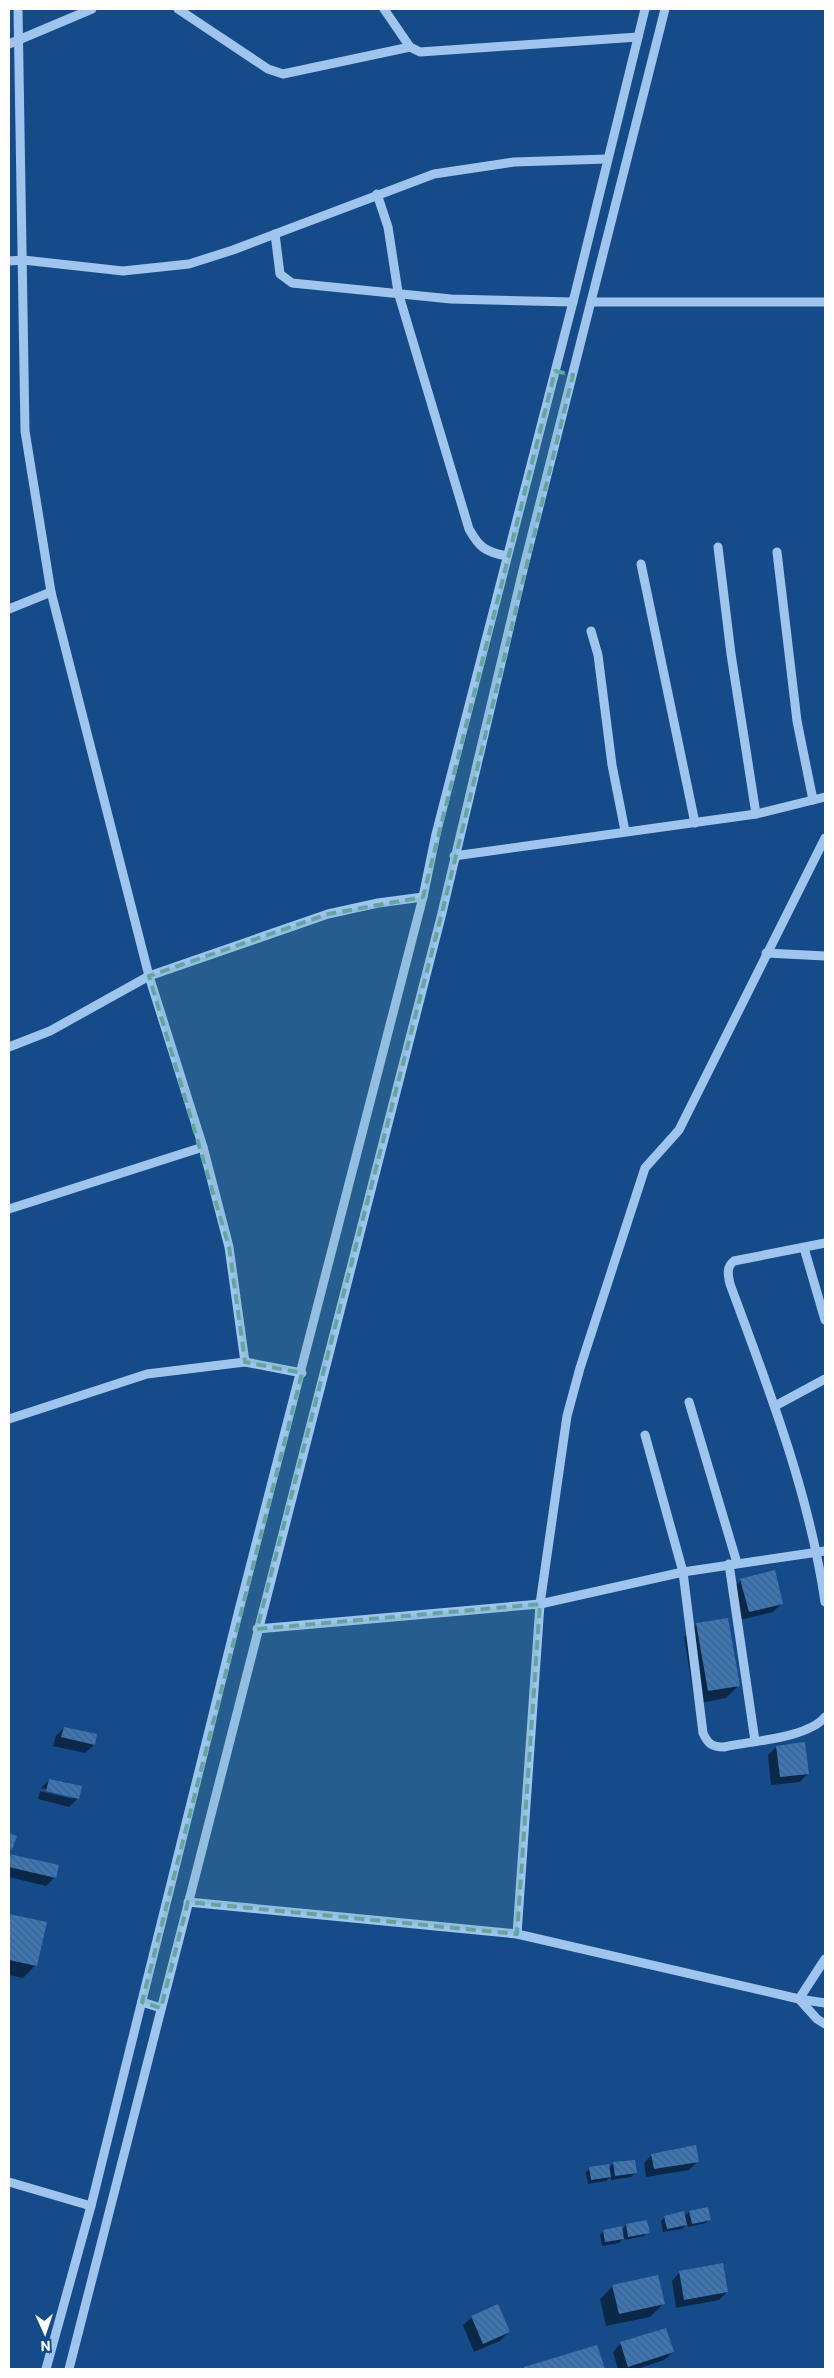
<svg xmlns="http://www.w3.org/2000/svg" width="834" height="2378" font-family="Roboto,sans-serif">
<style>
.shadow{fill:#0007}
.building{fill:url(#building-back-hatch)}
.lines{fill:none;stroke-linecap:round;stroke-linejoin:round}
.minor{stroke:#9fc5ef;stroke-width:9}
.marked{fill:#63a6a1;fill-opacity:0.2;stroke:#63a6a1;stroke-width:4;stroke-dasharray:10 6;stroke-linejoin:round}
</style>
<defs>
<pattern id="building-back-hatch" width="6" height="6" patternUnits="userSpaceOnUse" patternTransform="scale(1.25)"><rect width="6" height="6" fill="#3e75b3"/><path d="M-1 5l2 2M0 0l6 6M5-1l2 2" fill="none" stroke="#456080"/></pattern>
</defs>
<rect width="100%" height="100%" fill="#164b8a"/>
<!-- shadow -->
<g class="shadow">
<path d="M741,1580L782,1603L773,1612L740,1620L732,1589Z"/>
<path d="M697,1624L739,1685L726,1698L695,1704L684,1637Z"/>
<path d="M64,1728L96,1735L94,1745L85,1753L53,1746L56,1736Z"/>
<path d="M776,1747L808,1773L800,1782L771,1785L768,1755Z"/>
<path d="M49,1780L78,1798L69,1807L38,1799L40,1791L73,1799V1796L41,1788Z"/>
<path d="M9,1855L57,1866L55,1877L46,1886L9,1877Z"/>
<path d="M9,1916L45,1923L36,1965L23,1978L9,1975Z"/>
<path d="M652,2155L698,2161L689,2170L646,2177L644,2163Z"/>
<path d="M614,2163L635,2173L631,2177L611,2180V2176L606,2181L588,2184L586,2172L590,2169H608Z"/>
<path d="M689,2212L710,2219L706,2223L688,2227L687,2223L682,2229L663,2232L661,2221L665,2217H684Z"/>
<path d="M626,2225L648,2232L644,2236L625,2240L624,2238L619,2243L602,2246L600,2235L604,2231L622,2230Z"/>
<path d="M680,2272L727,2292L719,2300L676,2308L672,2281Z"/>
<path d="M613,2286L663,2304L650,2317L606,2326L600,2299Z"/>
<path d="M472,2317L509,2332L500,2341L474,2352L463,2325Z"/>
<path d="M621,2343L673,2352L664,2360L637,2369H618L613,2352Z"/>
<path d="M597,2346L603,2369H523L524,2368Z"/>
</g>
<!-- building -->
<g class="building">
<path d="M775,1570L783,1604L749,1612L740,1579Z"/>
<path d="M728,1618L740,1686L708,1691L696,1623Z"/>
<path d="M64,1727L97,1734L95,1745L61,1737Z"/>
<path d="M805,1742L809,1774L780,1777L776,1746Z"/>
<path d="M49,1779L82,1786L79,1799L46,1791Z"/>
<path d="M9,1833L17,1836L12,1850L9,1849Z"/>
<path d="M9,1854L59,1865L56,1878L9,1867Z"/>
<path d="M9,1914L47,1922L37,1966L9,1960Z"/>
<path d="M696,2145L699,2162L654,2169L651,2154Z"/>
<path d="M635,2160L637,2173L615,2176L613,2162Z"/>
<path d="M609,2164L611,2177L591,2180L589,2167Z"/>
<path d="M708,2207L711,2220L692,2224L689,2211Z"/>
<path d="M684,2211L687,2225L667,2229L664,2216Z"/>
<path d="M647,2220L650,2233L628,2237L626,2224Z"/>
<path d="M622,2226L624,2239L605,2242L603,2230Z"/>
<path d="M723,2263L728,2292L684,2300L679,2271Z"/>
<path d="M658,2275L665,2304L619,2314L612,2285Z"/>
<path d="M498,2304L510,2332L483,2344L471,2316Z"/>
<path d="M666,2328L674,2352L628,2367L620,2342Z"/>
<path d="M597,2345L605,2369H524V2367Z"/>
</g>
<g class="lines">
<!-- minor -->
<g class="minor">
<path d="M18,9L25,431L51,592L149,976L203,1147L229,1247L245,1362L302,1373"/>
<path d="M178,9L268,69L283,74L410,47"/>
<path d="M384,9L410,47L420,52L638,37"/>
<path d="M9,44L92,9"/>
<path d="M377,194L388,227L398,292L469,529C479,547 485,552 507,556"/>
<path d="M275,234L280,274L292,283L451,299L573,302"/>
<path d="M9,261L23,260L123,271L189,264L233,250L434,174L514,162L607,159"/>
<path d="M593,302H825"/>
<path d="M718,547L731,654L756,814"/>
<path d="M777,552L797,721L813,800"/>
<path d="M641,564L695,823"/>
<path d="M9,609L51,592"/>
<path d="M591,631L598,655L612,765L625,831"/>
<path d="M454,856L756,814L825,797"/>
<path d="M766,953L825,956"/>
<path d="M9,1047L50,1031L149,976L328,914L378,903L423,897"/>
<path d="M9,1209L203,1147"/>
<path d="M825,1243L734,1261C726,1267 728,1275 730,1284C768,1387 809,1492 825,1602"/>
<path d="M804,1248L825,1320"/>
<path d="M689,1402L737,1563"/>
<path d="M775,1406L825,1379"/>
<path d="M9,1419L147,1374L245,1362"/>
<path d="M645,1435L683,1572L703,1733C708,1744 712,1747 724,1747C751,1741 808,1738 825,1717"/>
<path d="M729,1564L755,1741"/>
<path d="M257,1629L540,1604L683,1572L825,1551"/>
<path d="M188,1902L517,1934L799,1999L825,2003"/>
<path d="M517,1934L540,1604L567,1416L580,1368L645,1168L679,1130L825,838"/>
<path d="M825,1959L799,1999L817,2019L825,2024"/>
<path d="M142,2002L161,2008"/>
<path d="M9,2182L91,2206"/>
<path d="M46,2369L91,2206L239,1610L423,897L436,834L573,302L645,9"/>
<path d="M69,2369L442,913L523,570L665,9"/>
</g>
</g>
<!-- marked area -->
<path class="marked" d="M555,371L573,375L442,913L257,1629L540,1604L517,1934L188,1902L161,2008L142,2002L302,1373L245,1362L229,1247L149,976L328,914L423,897Z"/>
<!-- border -->
<rect width="834" height="2378" fill="none" stroke="#ffffff" stroke-width="20"/>
<!-- north arrow -->
<g transform="translate(45 2333) rotate(177)" stroke="#164b8a" stroke-width="4" paint-order="stroke">
<path d="M0-4L9 19L0 12L-9 19Z" fill="#ffffff"/>
<text y="-8" font-size="14" font-weight="bold" text-anchor="middle" fill="#ffffff">N</text>
</g>
</svg>
